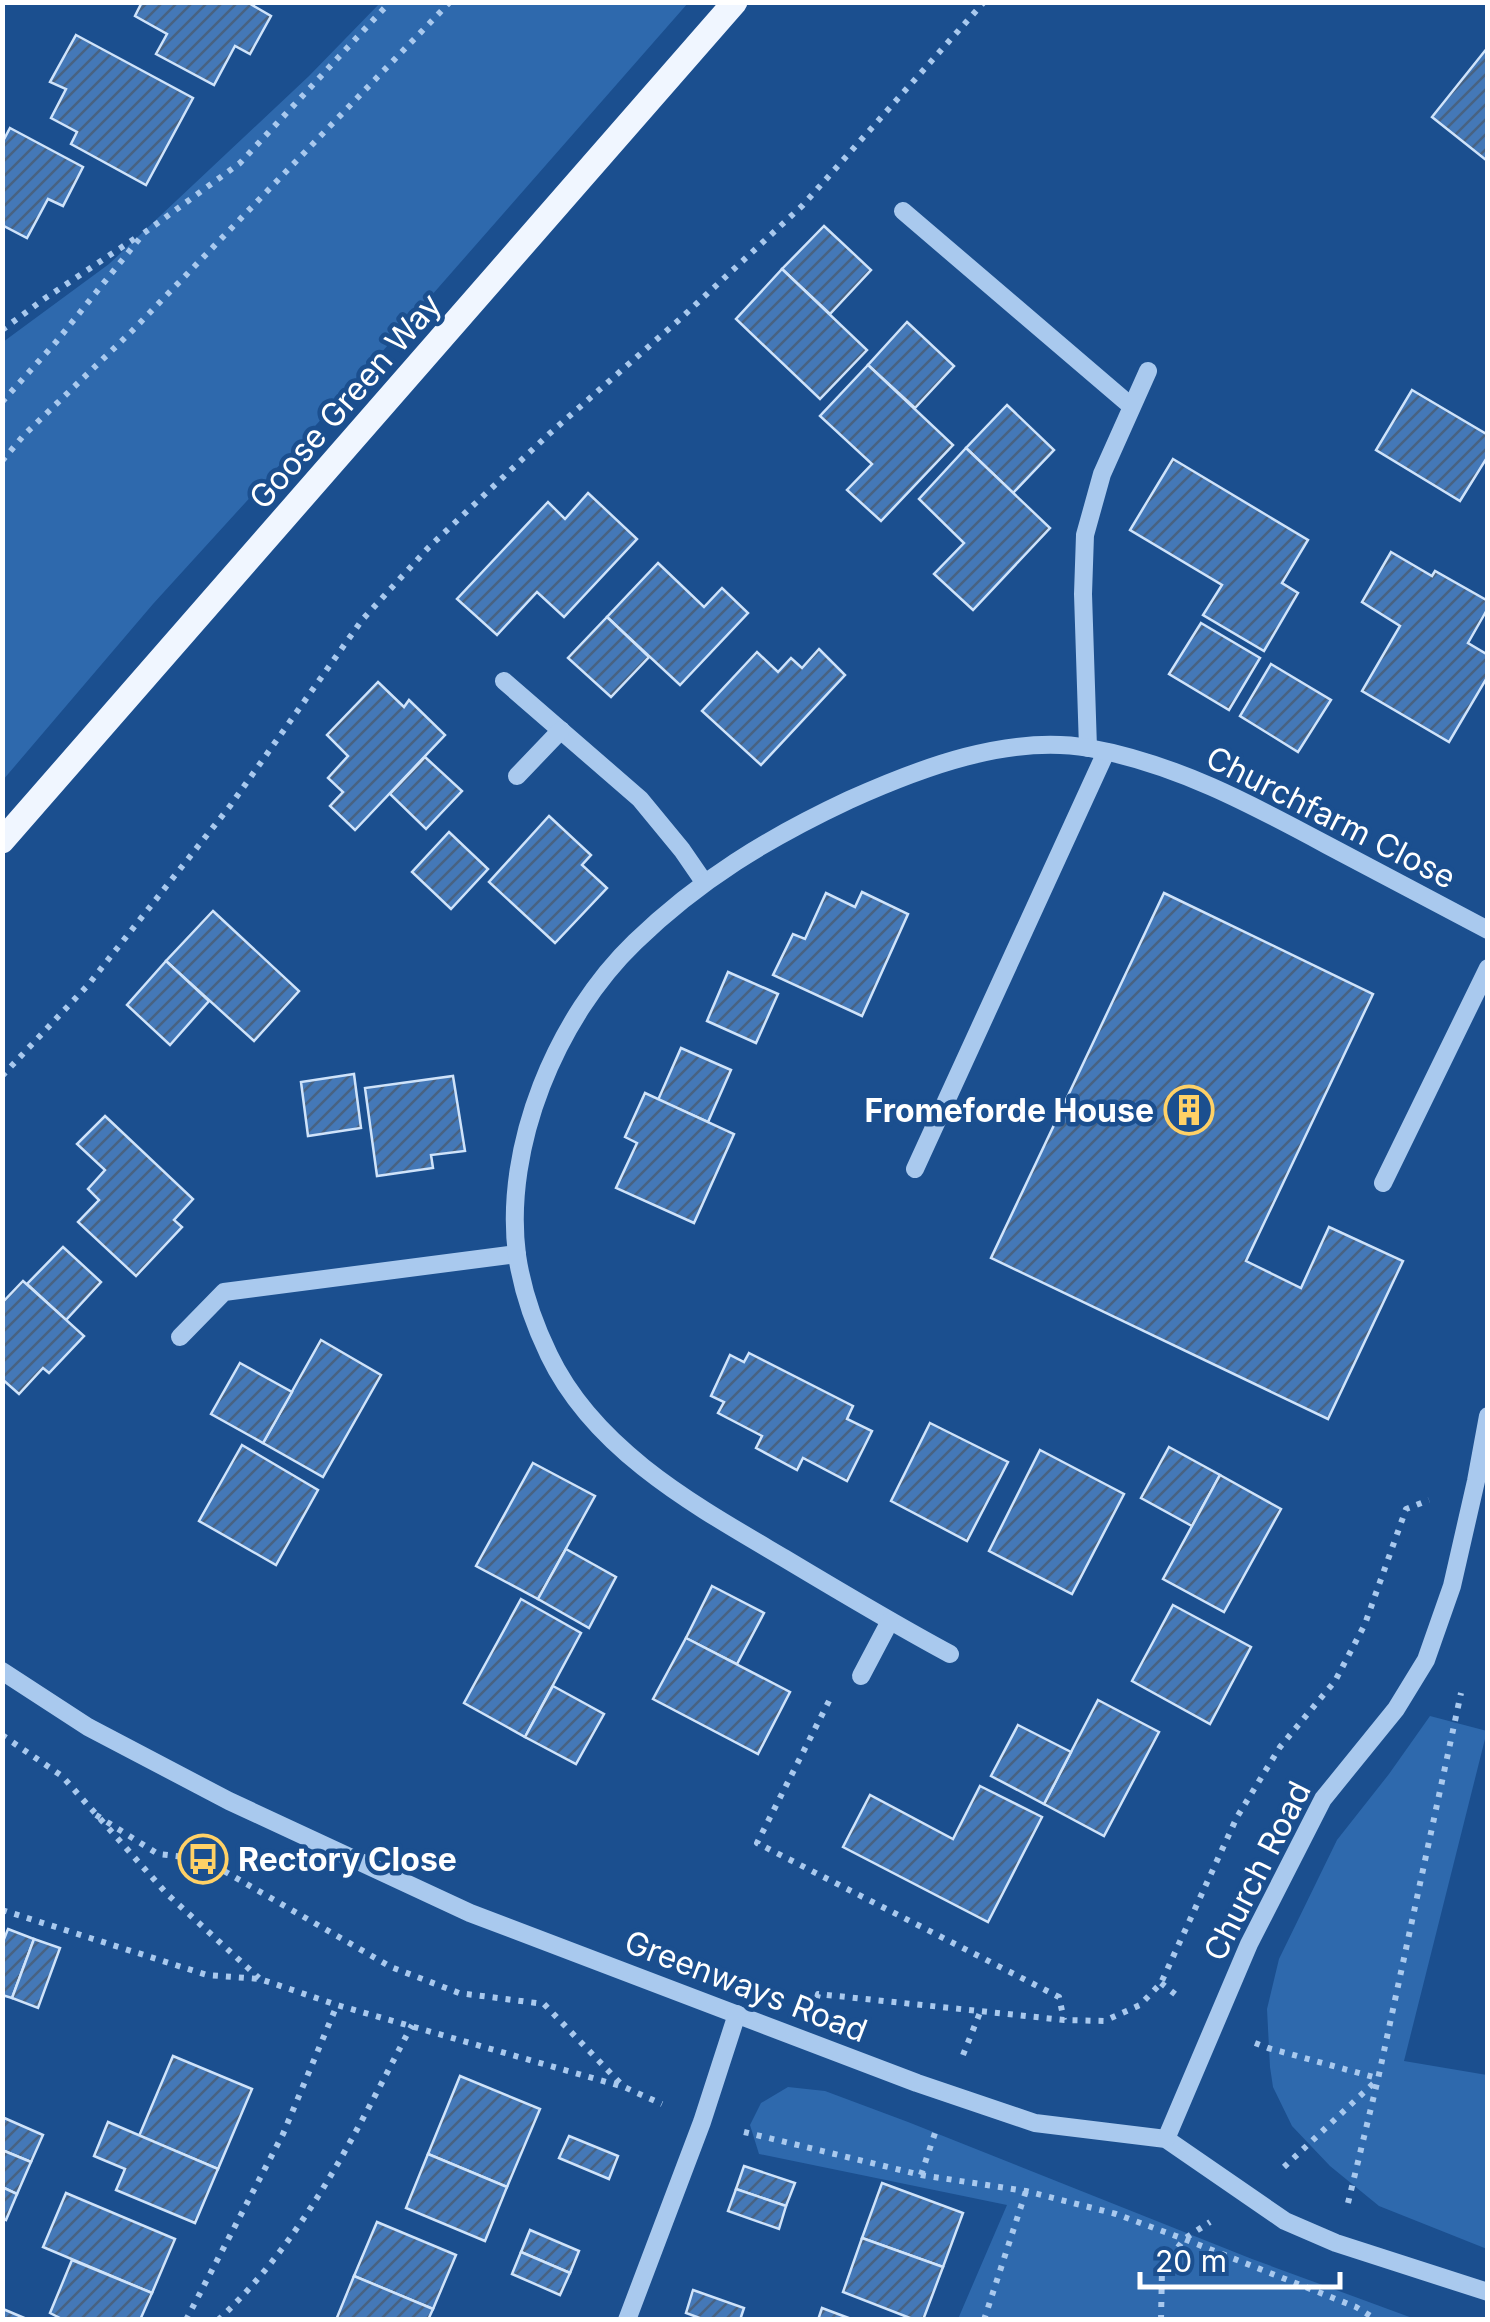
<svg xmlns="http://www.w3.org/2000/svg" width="1490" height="2322" font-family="Inter,sans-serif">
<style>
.grass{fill:#2e69ad}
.building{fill:url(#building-hatch);stroke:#cfe3fa;stroke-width:2.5}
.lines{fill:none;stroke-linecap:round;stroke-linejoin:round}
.path{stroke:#a9c9ee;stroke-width:6;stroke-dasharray:5 8;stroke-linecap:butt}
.minor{stroke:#a9c9ee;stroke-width:18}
.major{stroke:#f0f6ff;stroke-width:25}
.labels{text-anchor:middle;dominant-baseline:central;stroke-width:9;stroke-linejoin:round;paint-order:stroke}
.street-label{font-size:32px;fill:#fff;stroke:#1b4f8f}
.poi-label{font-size:32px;font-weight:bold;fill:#fff;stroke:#1b4f8f;text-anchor:end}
</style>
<defs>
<pattern id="building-hatch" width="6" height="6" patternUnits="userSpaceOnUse" patternTransform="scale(2.5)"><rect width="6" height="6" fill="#4478b7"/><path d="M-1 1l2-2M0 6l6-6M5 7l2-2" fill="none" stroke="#486282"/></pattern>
</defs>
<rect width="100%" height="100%" fill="#1b4f8f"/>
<!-- grass -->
<g class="grass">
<path d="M380,3H688L367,369L153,604L3,780V342L109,264L309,76Z"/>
<path d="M1430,1716L1487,1731L1404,2061L1487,2075V2249L1379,2206L1330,2166L1292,2126L1273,2087L1270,2067L1267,2009L1279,1959L1337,1840L1389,1774Z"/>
<path d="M788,2087L825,2091L908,2122L1252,2259L1415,2319H958L1007,2205L759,2154L750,2125L761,2103Z"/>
</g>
<!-- building -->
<g class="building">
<path d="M142,2H247L271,16L250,54L235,46L214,85L156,54L167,34L135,16Z"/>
<path d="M76,35L193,98L146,185L71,144L77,132L51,118L66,89L50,82Z"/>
<path d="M1488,47V157L1486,160L1432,117Z"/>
<path d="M10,128L83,167L63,206L48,199L27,238L2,225V143Z"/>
<path d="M824,226L871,270L830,314L782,269Z"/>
<path d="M782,269L867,350L820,399L736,319Z"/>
<path d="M907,322L954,366L915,408L868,365Z"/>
<path d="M868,365L953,445L881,521L847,490L872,464L820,416Z"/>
<path d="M1412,390L1488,435V456L1460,501L1376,450Z"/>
<path d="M1007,405L1054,450L1013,493L966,448Z"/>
<path d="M966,448L1050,528L973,610L934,574L964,543L919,499Z"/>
<path d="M1173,459L1308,540L1282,583L1298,593L1264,651L1203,615L1222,585L1130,530Z"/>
<path d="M588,493L637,539L564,617L537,592L497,635L457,599L548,502L565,519Z"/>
<path d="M1391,552L1432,576L1435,571L1488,601V608L1468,643L1488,655V676L1449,742L1362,691L1400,626L1362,602Z"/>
<path d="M658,563L704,607L722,588L748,613L680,685L607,617Z"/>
<path d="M607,617L649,657L611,697L568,658Z"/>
<path d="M1201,623L1260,658L1229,710L1169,674Z"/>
<path d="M819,649L845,675L761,765L702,711L757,652L778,672L791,658L802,668Z"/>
<path d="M1271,664L1331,700L1298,752L1240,716Z"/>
<path d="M378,682L404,707L409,700L445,735L355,830L330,806L343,792L328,778L348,756L327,735Z"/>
<path d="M425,757L462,791L426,829L390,794Z"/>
<path d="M549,816L591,855L582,865L607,888L555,943L489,882Z"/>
<path d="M449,832L488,869L451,909L412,872Z"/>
<path d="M862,892L908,914L862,1016L773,975L793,934L805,939L826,893L855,907Z"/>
<path d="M1164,893L1373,994L1246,1261L1301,1288L1329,1227L1403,1261L1328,1419L991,1258Z"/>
<path d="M213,911L299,991L254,1041L166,961Z"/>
<path d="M166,961L209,1001L170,1045L127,1005Z"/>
<path d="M728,972L778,994L756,1043L707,1021Z"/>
<path d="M681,1048L731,1070L708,1122L658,1100Z"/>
<path d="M354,1074L361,1128L308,1136L301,1082Z"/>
<path d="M453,1076L465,1151L431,1155L433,1168L377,1176L365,1088Z"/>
<path d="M645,1093L734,1134L694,1223L616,1188L637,1143L625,1137Z"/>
<path d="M105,1116L193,1199L174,1220L182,1227L136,1276L78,1222L99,1200L88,1189L105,1170L77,1144Z"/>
<path d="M63,1247L101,1282L66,1320L27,1284Z"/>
<path d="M23,1281L84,1336L49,1373L43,1368L19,1394L2,1379V1303Z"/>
<path d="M321,1340L381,1375L323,1477L263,1443Z"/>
<path d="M749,1353L853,1406L847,1419L872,1431L847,1481L803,1458L797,1470L756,1448L762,1436L718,1413L724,1402L711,1396L730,1355L744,1362Z"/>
<path d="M240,1363L292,1392L263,1443L211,1414Z"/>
<path d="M930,1423L1008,1462L967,1541L891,1501Z"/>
<path d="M242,1445L318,1490L276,1565L199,1521Z"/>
<path d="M1169,1447L1220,1475L1192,1526L1141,1498Z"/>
<path d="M1040,1450L1124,1494L1072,1594L989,1551Z"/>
<path d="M533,1463L595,1496L538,1599L476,1566Z"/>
<path d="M1220,1475L1281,1509L1224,1612L1163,1579Z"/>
<path d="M566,1549L616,1577L589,1628L538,1599Z"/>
<path d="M712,1586L764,1613L737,1664L686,1638Z"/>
<path d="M521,1599L581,1633L525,1737L464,1703Z"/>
<path d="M1173,1605L1251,1647L1210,1724L1132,1681Z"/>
<path d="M686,1638L790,1692L758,1754L653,1699Z"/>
<path d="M553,1686L604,1714L576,1764L525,1737Z"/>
<path d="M1098,1700L1159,1732L1104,1836L1044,1804Z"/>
<path d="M1018,1725L1071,1752L1044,1804L991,1776Z"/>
<path d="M980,1786L1042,1817L988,1922L843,1847L870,1795L953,1839Z"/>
<path d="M8,1929L34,1939L12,1998L2,1995V1944Z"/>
<path d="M34,1939L60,1948L38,2008L12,1998Z"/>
<path d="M173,2056L252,2089L218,2169L139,2136Z"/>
<path d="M460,2076L540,2109L507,2187L428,2154Z"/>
<path d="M2,2117L43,2135L31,2162L2,2150Z"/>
<path d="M108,2122L218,2169L195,2223L116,2190L125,2169L94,2156Z"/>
<path d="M569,2136L618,2156L609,2179L559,2158Z"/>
<path d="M2,2150L31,2162L17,2194L2,2187Z"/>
<path d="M428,2154L507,2187L485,2241L406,2208Z"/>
<path d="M744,2166L795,2183L786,2206L736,2189Z"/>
<path d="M882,2183L963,2213L943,2267L862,2238Z"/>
<path d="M2,2187L17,2194L6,2220L2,2218Z"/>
<path d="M736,2189L786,2206L779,2229L728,2211Z"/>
<path d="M66,2193L175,2239L152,2293L43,2247Z"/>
<path d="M377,2222L456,2255L433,2309L354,2276Z"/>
<path d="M530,2230L579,2251L570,2273L521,2252Z"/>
<path d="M862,2238L943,2267L923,2320H915L843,2292Z"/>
<path d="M521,2252L570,2273L560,2295L512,2274Z"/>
<path d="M72,2260L152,2293L140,2320H64L50,2313Z"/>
<path d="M354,2276L433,2309L428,2320H336Z"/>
<path d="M693,2290L744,2308L740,2320H705L686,2313Z"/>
<path d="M822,2308L854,2320H818Z"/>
<path d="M3,2309L29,2320H2Z"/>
</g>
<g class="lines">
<!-- path -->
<g class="path">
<path d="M2,330L44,299L137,237"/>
<path d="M2,402L56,342L144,233L240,163L390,2"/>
<path d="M2,461L24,435L131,332L450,2"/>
<path d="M2,1076L88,985L230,806L362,620L429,547L549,434L680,319L803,205L984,2"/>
<path d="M829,1701L757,1843L1059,1997L1064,2020"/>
<path d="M2,1735L62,1776L167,1894L259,1978"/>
<path d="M96,1815L158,1854L203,1859L391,1967L459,1993L544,2004L623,2086"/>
<path d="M2,1910L207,1975L260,1979L337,2005L624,2087L662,2104"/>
<path d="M1161,1983L1180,1998"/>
<path d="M817,1998L818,1994L1064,2020L1104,2021L1140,2005L1161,1983L1237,1817L1280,1747L1335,1681L1365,1624L1406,1509L1429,1500"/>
<path d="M1255,2043L1268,2048L1377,2078"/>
<path d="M963,2055L981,2010"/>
<path d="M744,2132L921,2175L1026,2191L1116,2214L1184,2239L1356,2307L1377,2320"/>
<path d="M1284,2167L1377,2080"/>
<path d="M921,2175L935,2133"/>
<path d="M1348,2203L1378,2079L1461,1693"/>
<path d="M186,2320L283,2134L337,2005"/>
<path d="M218,2320C306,2239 357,2129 412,2025"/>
<path d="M984,2320L1026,2191"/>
<path d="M1161,2320L1162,2269L1184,2239L1210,2222"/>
</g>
<!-- minor -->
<g class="minor">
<path d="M903,211L1131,406"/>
<path d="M504,681L640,799L682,850L704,882"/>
<path d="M1088,748L1083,594L1085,535L1102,474L1148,371"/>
<path d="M517,776L561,730"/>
<path d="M915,1169L1106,752"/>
<path d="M1383,1183L1488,968"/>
<path d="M180,1337L224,1292L517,1254"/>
<path d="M950,1654C894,1624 839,1591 784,1558C696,1506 595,1451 549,1355C534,1324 522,1289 517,1255C503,1146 557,1017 635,942C699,880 768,838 849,800C920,768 1009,734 1089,748C1174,763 1251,804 1327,845C1381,873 1434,902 1488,930"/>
<path d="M2,1671L88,1727L229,1801L470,1913L917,2083L1035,2123L1166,2139L1285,2221L1336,2243L1488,2292"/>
<path d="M861,1676L890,1621"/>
<path d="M1166,2139L1249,1944L1323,1799L1396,1709L1426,1660L1452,1586L1476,1481L1488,1416"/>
<path d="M627,2320L702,2122L737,2014"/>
</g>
<!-- major -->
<path class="major" d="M2,841L735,2"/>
</g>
<!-- icons -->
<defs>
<g id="building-ring" transform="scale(2.5)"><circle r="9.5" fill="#1b4f8f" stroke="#ffd166" stroke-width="1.5"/><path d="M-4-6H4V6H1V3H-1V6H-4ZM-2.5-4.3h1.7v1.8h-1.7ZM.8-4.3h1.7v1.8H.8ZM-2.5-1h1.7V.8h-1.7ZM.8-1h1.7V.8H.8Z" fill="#ffd166"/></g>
<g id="bus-ring" transform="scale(2.5)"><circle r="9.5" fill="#1b4f8f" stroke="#ffd166" stroke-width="1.5"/><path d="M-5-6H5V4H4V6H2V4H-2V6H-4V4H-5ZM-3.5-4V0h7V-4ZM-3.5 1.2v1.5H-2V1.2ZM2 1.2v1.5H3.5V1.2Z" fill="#ffd166"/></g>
</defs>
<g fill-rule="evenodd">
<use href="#building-ring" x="1189" y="1110"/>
<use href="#bus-ring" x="203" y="1859"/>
</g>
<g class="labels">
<!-- street labels -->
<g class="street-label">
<text transform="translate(345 401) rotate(-49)">Goose Green Way</text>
<text transform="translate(1331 817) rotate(27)">Churchfarm Close</text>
<text transform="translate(1257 1871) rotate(-63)">Church Road</text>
<text transform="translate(746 1986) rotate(21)">Greenways Road</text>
</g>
<!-- poi labels -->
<g class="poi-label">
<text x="1154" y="1110">Fromeforde House</text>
<text x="238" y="1859" text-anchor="start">Rectory Close</text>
</g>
</g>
<!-- border -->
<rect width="1490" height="2322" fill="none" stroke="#ffffff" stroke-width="10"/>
<!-- scale -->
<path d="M1140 2272v15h200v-15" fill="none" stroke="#ffffff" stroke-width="5"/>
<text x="1155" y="2272" font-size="30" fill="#ffffff" stroke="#1b4f8f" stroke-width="8" paint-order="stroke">20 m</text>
</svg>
